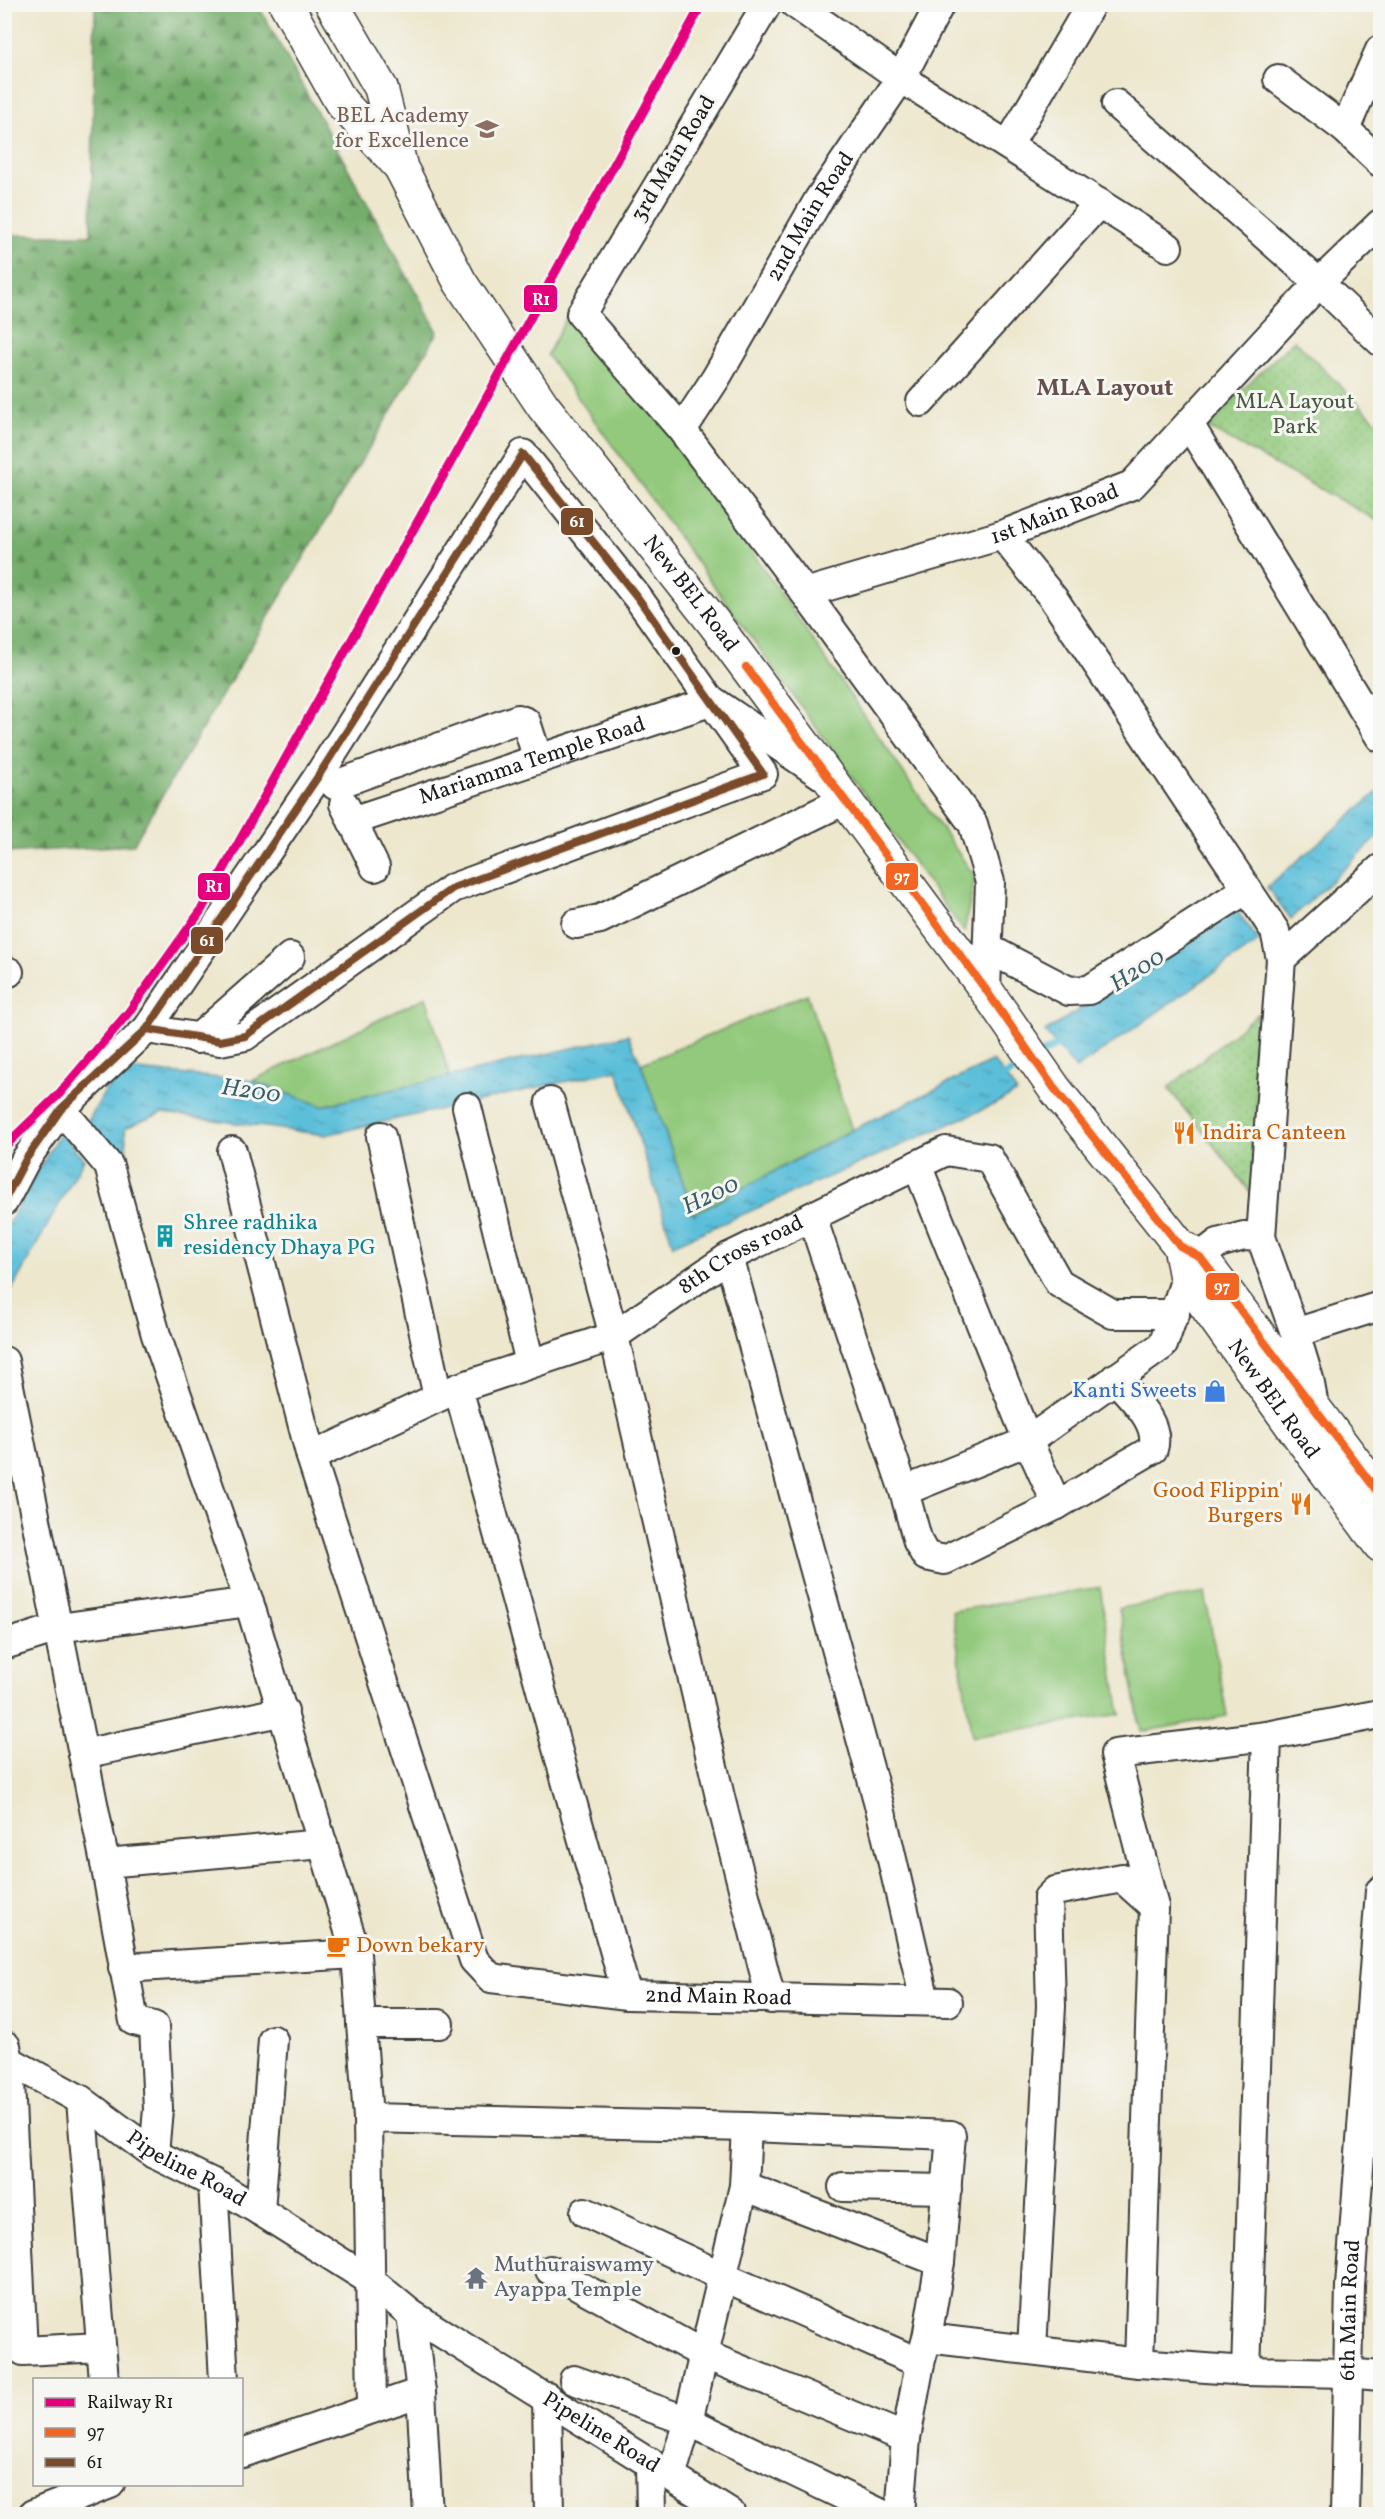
<svg xmlns="http://www.w3.org/2000/svg" width="1385" height="2519" font-family="Vollkorn,serif">
<style>
.grass{fill:#92c97c;stroke:#57724c;stroke-width:1.5}
.forest{fill:url(#forest-firs);stroke:#486444;stroke-width:1.5}
.park{fill:url(#park-dots);stroke:#57724c;stroke-width:1.5}
.water{fill:url(#water-ripples);stroke:#3c6e7b;stroke-width:1.5}
.lines{fill:none;stroke-linecap:round;stroke-linejoin:round}
.stream{stroke:#5cbfda;stroke-width:7}
.minor-casing{stroke:#3b3a37;stroke-width:32}
.major-casing{stroke:#3b3a37;stroke-width:36}
.minor{stroke:#fff;stroke-width:28}
.major{stroke:#fff;stroke-width:33}
.bus-1-casing{stroke:#f6f6f2;stroke-width:12}
.bus-2-casing{stroke:#f6f6f2;stroke-width:12}
.bus-1{stroke:#f26522;stroke-width:8}
.bus-2{stroke:#7a4b2a;stroke-width:8}
.rail-1-casing{stroke:#f6f6f2;stroke-width:14}
.rail-1{stroke:#e5007d;stroke-width:9}
.bus-dot{fill:#1c1c1c;stroke:#f6f6f2;stroke-width:2}
.labels{text-anchor:middle;dominant-baseline:central;stroke-width:6;stroke-linejoin:round;paint-order:stroke}
.education-label{font-size:22px;fill:#785e54;stroke:#f6f6f2;text-anchor:end}
.street-label{font-size:22px;fill:#1c1c1c;stroke:#f6f6f2}
.park-label{font-size:22px;fill:#45593e;stroke:#f6f6f2}
.food-label{font-size:22px;fill:#c56008;stroke:#f6f6f2;text-anchor:start}
.culture-label{font-size:22px;fill:#0d838f;stroke:#f6f6f2;text-anchor:start}
.shop-label{font-size:22px;fill:#366cbe;stroke:#f6f6f2;text-anchor:end}
.worship-label{font-size:22px;fill:#5b616d;stroke:#f6f6f2;text-anchor:start}
.neighbourhood-label{font-size:24px;font-weight:bold;fill:#66504b;stroke:#f6f6f2}
.water-label{font-size:24px;font-style:italic;fill:#365d68;stroke:#f6f6f2}
.line-badge{stroke:#f6f6f2;stroke-width:2}
.badge-label{font-size:16px;text-anchor:middle;font-weight:bold;fill:#fff}
</style>
<defs>
<pattern id="forest-firs" width="22" height="20" patternUnits="userSpaceOnUse" patternTransform="scale(1.5)"><rect width="22" height="20" fill="#75ad6c"/><path d="M5 1l3.5 6h-7zM16 11l3.5 6h-7z" fill="#5f8c58"/></pattern>
<pattern id="park-dots" width="8" height="8" patternUnits="userSpaceOnUse" patternTransform="scale(1.5)"><rect width="8" height="8" fill="#92c97c"/><path d="M2 2h.1M6 6h.1" fill="none" stroke="#7dac6b" stroke-width="1.8" stroke-linecap="round"/></pattern>
<pattern id="water-ripples" width="26" height="14" patternUnits="userSpaceOnUse" patternTransform="scale(1.5)"><rect width="26" height="14" fill="#5cbfda"/><path d="M2 4q2-2 4 0t4 0M15 11q2-2 4 0t4 0" fill="none" stroke="#4b9ab0"/></pattern>
</defs>
<rect width="100%" height="100%" fill="#f6f6f2"/>
<filter id="ink" filterUnits="userSpaceOnUse"><feTurbulence type="fractalNoise" baseFrequency=".0167" numOctaves="2"/><feDisplacementMap in="SourceGraphic" scale="12" xChannelSelector="R" yChannelSelector="G"/><feConvolveMatrix kernelMatrix="1 2 1 2 8 2 1 2 1" color-interpolation-filters="sRGB"/></filter>
<filter id="wash" filterUnits="userSpaceOnUse"><feTurbulence type="fractalNoise" baseFrequency=".008" numOctaves="4" result="noise"/><feDisplacementMap in="SourceGraphic" scale="24" xChannelSelector="R" yChannelSelector="G"/><feGaussianBlur stdDeviation="1.35" result="paint"/><feColorMatrix in="noise" values="0 0 0 0 0 0 0 0 0 0 0 0 0 0 0 0 0 1.4 0 .05"/><feComposite in="paint" operator="in"/></filter>
<g filter="url(#wash)">
<rect width="100%" height="100%" fill="#ede7cd"/>
<!-- grass -->
<g class="grass">
<path d="M570,311L676,441L975,877L964,932L547,355Z"/>
<path d="M807,994L852,1130L694,1214L641,1064Z"/>
<path d="M426,997L450,1077L322,1106L252,1081Z"/>
<path d="M1100,1587L1120,1714L972,1737L952,1611Z"/>
<path d="M1205,1593L1227,1716L1141,1732L1119,1608Z"/>
</g>
<!-- forest -->
<path class="forest" d="M95,5H258L438,332L133,845L5,853V235H91Z"/>
<!-- park -->
<g class="park">
<path d="M1294,340L1380,425V522L1205,426Z"/>
<path d="M1257,1014L1256,1199L1168,1088Z"/>
</g>
<!-- water -->
<g class="water">
<path d="M1380,790V835L1291,919L1267,887Z"/>
<path d="M1235,908L1259,941L1076,1069L1045,1032Z"/>
<path d="M628,1035L641,1064L694,1214L852,1130L993,1061L1017,1092L993,1105L673,1245L617,1070L325,1135L162,1113L125,1128L128,1169L86,1125L121,1063L126,1069L252,1081L322,1106Z"/>
<path d="M60,1132L84,1159L5,1302V1230Z"/>
</g>
<g class="lines">
<!-- stream -->
<g class="stream">
<path d="M1040,1055L1064,1041"/>
<path d="M999,1079L1026,1064"/>
</g>
</g>
</g>
<g filter="url(#ink)">
<g class="lines">
<!-- minor casing -->
<g class="minor-casing">
<g id="minor">
<path d="M767,4L581,314L682,430L805,593L973,824L990,882L986,990"/>
<path d="M795,4L901,78L1168,247"/>
<path d="M1278,79L1345,129L1380,162"/>
<path d="M1116,104L1319,283L1380,341"/>
<path d="M1345,129L1380,50"/>
<path d="M1009,144L1091,4"/>
<path d="M921,402L1099,203"/>
<path d="M1189,424L1380,737"/>
<path id="s1" d="M682,430L716,378L819,199L901,78L940,4"/>
<path d="M1002,535L1053,598L1275,931L1281,959L1261,1237L1295,1333L1309,1379L1314,1406"/>
<path id="s2" d="M805,593L1002,535L1132,485L1319,283L1380,224"/>
<path d="M335,785L518,719L526,722L538,759"/>
<path d="M344,804L375,867"/>
<path id="s3" d="M352,821L713,701L823,776"/>
<path d="M576,924L600,919L845,800"/>
<path d="M989,949L1069,991L1089,990L1247,889"/>
<path d="M1281,959L1380,869"/>
<path d="M4,973L9,972"/>
<path d="M197,1039L290,957"/>
<path d="M550,1102L614,1336L720,1797L771,1999"/>
<path d="M467,1107L530,1363"/>
<path d="M61,1109L109,1166L156,1335L249,1602L356,1954L368,2118L372,2409"/>
<path d="M381,1136L438,1397"/>
<path id="s4" d="M232,1151L311,1457L474,1960L491,1978L627,1995L948,2002"/>
<path d="M917,1165L1028,1441L1057,1505"/>
<path d="M4,1201L26,1159L61,1109L147,1029L317,778L523,454L638,598L763,774L453,888L245,1036L220,1041L147,1029"/>
<path d="M812,1217L904,1491L918,1542L926,1556L945,1560L1057,1505L1153,1449C1161,1422 1131,1398 1115,1378"/>
<path d="M729,1257L880,1808L925,2001"/>
<path d="M1295,1333L1380,1306"/>
<path d="M4,1361L105,1863L134,2021L154,2026L158,2109L154,2154"/>
<path d="M458,1388L563,1770L627,1995"/>
<path id="s5" d="M311,1457L458,1388L614,1336L729,1257L946,1151L989,1158L1059,1283L1113,1314H1175"/>
<path d="M904,1491L1028,1441L1163,1345L1186,1278L1200,1257L1218,1243L1244,1236L1261,1237"/>
<path d="M4,1645L58,1628L249,1602"/>
<path d="M83,1754L284,1711"/>
<path d="M105,1863L323,1844"/>
<path d="M123,1968L356,1954"/>
<path d="M361,2024H439"/>
<path d="M6,2046L9,2061L23,2351L101,2347"/>
<path id="s6" d="M4,2058L81,2100L154,2154L213,2183L260,2211L371,2281L411,2314L731,2514"/>
<path d="M81,2100L104,2380"/>
<path d="M368,2118L747,2127L951,2135L940,2262L927,2338L920,2363L906,2438L900,2514"/>
<path d="M213,2183L224,2380"/>
<path d="M744,2186L940,2262"/>
<path d="M843,2187L947,2189"/>
<path d="M260,2211L273,2040"/>
<path d="M585,2212L724,2277L920,2363"/>
<path d="M550,2270L703,2354L906,2438"/>
<path d="M927,2338L1139,2363L1246,2371L1347,2373L1380,2376"/>
<path d="M1032,2349L1051,2006L1048,1898L1055,1891L1122,1878L1154,1907"/>
<path d="M1139,2363L1154,1907L1115,1754L1267,1736L1380,1714"/>
<path d="M1246,2371L1267,1736"/>
<path d="M574,2380L688,2421L882,2514"/>
<path d="M421,2392L428,2514"/>
<path d="M547,2397L549,2514"/>
<path d="M242,2453L421,2392L411,2314"/>
<path d="M650,2462L651,2514"/>
<path d="M671,2476L688,2421L744,2186L747,2127"/>
<path d="M33,2514L110,2484"/>
<path id="s7" d="M1345,2514L1350,2286L1380,1891"/>
</g>
</g>
<!-- major casing -->
<g class="major-casing">
<g id="major">
<path d="M286,4L341,102L398,164"/>
<path id="s8" d="M332,4L381,88L401,168L460,282L543,406L714,623L986,990L1054,1088L1180,1246L1200,1257L1380,1495"/>
<path id="s9" d="M1180,1246L1186,1278L1292,1426L1380,1545"/>
</g>
</g>
<!-- minor -->
<use href="#minor" class="minor"/>
<!-- major -->
<use href="#major" class="major"/>
<!-- bus-1 casing -->
<g class="bus-1-casing">
<path id="bus-1" d="M746,667L986,990L1054,1088L1180,1246L1200,1257L1380,1495"/>
</g>
<!-- bus-2 casing -->
<g class="bus-2-casing">
<path id="bus-2" d="M4,1201L26,1159L61,1109L147,1029L317,778L523,454L638,598L763,774L453,888L245,1036L220,1041L147,1029"/>
</g>
<!-- bus-1 -->
<use href="#bus-1" class="bus-1"/>
<!-- bus-2 -->
<use href="#bus-2" class="bus-2"/>
<!-- rail-1 casing -->
<g class="rail-1-casing">
<path id="rail-1" d="M4,1147L59,1094L128,1013L200,912L476,417L702,4"/>
</g>
<!-- rail-1 -->
<use href="#rail-1" class="rail-1"/>
</g>
</g>
<!-- icons -->
<defs>
<g id="university-bare" transform="scale(1.8)"><path d="M0-5L7-2L0 1L-7-2ZM-4 1L0 2.5L4 1V4Q0 6-4 4Z" fill="#8d6e63" stroke="#f6f6f2" stroke-width="2.5" paint-order="stroke"/></g>
<g id="restaurant-bare" transform="scale(1.8)"><path d="M-5-6h1v4h1v-4h1v4h1v-4h1v5L-1.5 .5V6h-2V.5L-5-1ZM5-6V6H3V1.5H1.5Q1.5-4 5-6Z" fill="#e8710a" stroke="#f6f6f2" stroke-width="2.5" paint-order="stroke"/></g>
<g id="building-bare" transform="scale(1.8)"><path d="M-4-6H4V6H1V3H-1V6H-4ZM-2.5-4.3h1.7v1.8h-1.7ZM.8-4.3h1.7v1.8H.8ZM-2.5-1h1.7V.8h-1.7ZM.8-1h1.7V.8H.8Z" fill="#0f9aa8" stroke="#f6f6f2" stroke-width="2.5" paint-order="stroke"/></g>
<g id="shop-bare" transform="scale(1.8)"><path d="M-5-2.5h2.3a2.7 3.5 0 0 1 5.4 0H5L5.5 6h-11ZM-1.5-2.5h3a1.5 2.3 0 0 0-3 0Z" fill="#3f7fe0" stroke="#f6f6f2" stroke-width="2.5" paint-order="stroke"/></g>
<g id="cafe-bare" transform="scale(1.8)"><path d="M-5.5-4.5H6V0H3Q3 3.5 0 3.5H-2.5Q-5.5 3.5-5.5 0ZM3-3.2v2h1.7v-2ZM-6 4.5H4V6H-6Z" fill="#e8710a" stroke="#f6f6f2" stroke-width="2.5" paint-order="stroke"/></g>
<g id="temple-bare" transform="scale(1.8)"><path d="M0-6L5-2H3V0L6.5 2.5H4V6H1.5V3h-3V6H-4V2.5H-6.5L-3 0V-2H-5Z" fill="#6b7280" stroke="#f6f6f2" stroke-width="2.5" paint-order="stroke"/></g>
</defs>
<g fill-rule="evenodd">
<use href="#university-bare" x="487" y="129"/>
<use href="#restaurant-bare" x="1184" y="1133"/>
<use href="#building-bare" x="165" y="1236"/>
<use href="#shop-bare" x="1215" y="1391"/>
<use href="#restaurant-bare" x="1301" y="1504"/>
<use href="#cafe-bare" x="338" y="1946"/>
<use href="#temple-bare" x="476" y="2278"/>
</g>
<!-- markers -->
<circle class="bus-dot" cx="676" cy="651" r="5"/>
<g class="labels">
<!-- education labels -->
<g class="education-label">
<text x="469" y="116">BEL Academy<tspan x="469" dy="25">for Excellence</tspan></text>
</g>
<!-- street labels -->
<g class="street-label">
<text transform="translate(674 159) rotate(-59)">3rd Main Road</text>
<text stroke="none"><textPath href="#s1" startOffset="249">2nd Main Road</textPath></text>
<text stroke="none"><textPath href="#s2" startOffset="262">1st Main Road</textPath></text>
<text stroke="none"><textPath href="#s8" startOffset="696">New BEL Road</textPath></text>
<text stroke="none"><textPath href="#s3" startOffset="190">Mariamma Temple Road</textPath></text>
<text stroke="none"><textPath href="#s5" startOffset="478">8th Cross road</textPath></text>
<text stroke="none"><textPath href="#s9" startOffset="182">New BEL Road</textPath></text>
<text stroke="none"><textPath href="#s4" startOffset="1098">2nd Main Road</textPath></text>
<text stroke="none"><textPath href="#s6" startOffset="214">Pipeline Road</textPath></text>
<text stroke="none"><textPath href="#s7" startOffset="204">6th Main Road</textPath></text>
<text stroke="none"><textPath href="#s6" startOffset="706">Pipeline Road</textPath></text>
</g>
<!-- park labels -->
<g class="park-label">
<text x="1295" y="402">MLA Layout<tspan x="1295" dy="25">Park</tspan></text>
</g>
<!-- food labels -->
<g class="food-label">
<text x="1202" y="1133">Indira Canteen</text>
<text x="1283" y="1491" text-anchor="end">Good Flippin'<tspan x="1283" dy="25">Burgers</tspan></text>
<text x="356" y="1946">Down bekary</text>
</g>
<!-- culture labels -->
<g class="culture-label">
<text x="183" y="1223">Shree radhika<tspan x="183" dy="25">residency Dhaya PG</tspan></text>
</g>
<!-- shop labels -->
<g class="shop-label">
<text x="1197" y="1391">Kanti Sweets</text>
</g>
<!-- worship labels -->
<g class="worship-label">
<text x="494" y="2265">Muthuraiswamy<tspan x="494" dy="25">Ayappa Temple</tspan></text>
</g>
<!-- neighbourhood labels -->
<g class="neighbourhood-label">
<text x="1105" y="389">MLA Layout</text>
</g>
<!-- water labels -->
<g class="water-label">
<text transform="translate(1138 971) rotate(-33)">H200</text>
<text transform="translate(251 1092) rotate(8)">H200</text>
<text transform="translate(711 1196) rotate(-26)">H200</text>
</g>
</g>
<g class="line-badge">
<rect x="523" y="284" width="35" height="29" rx="6" fill="#e5007d"/>
<rect x="560" y="507" width="34" height="29" rx="6" fill="#7a4b2a"/>
<rect x="885" y="862" width="34" height="29" rx="6" fill="#f26522"/>
<rect x="197" y="872" width="34" height="29" rx="6" fill="#e5007d"/>
<rect x="190" y="926" width="34" height="29" rx="6" fill="#7a4b2a"/>
<rect x="1205" y="1272" width="35" height="29" rx="6" fill="#f26522"/>
</g>
<g class="badge-label">
<text x="541" y="305">R1</text>
<text x="577" y="527">61</text>
<text x="902" y="882">97</text>
<text x="214" y="892">R1</text>
<text x="207" y="946">61</text>
<text x="1222" y="1292">97</text>
</g>
<!-- margin -->
<rect width="1385" height="2519" fill="none" stroke="#f6f6f2" stroke-width="24"/>
<!-- legend -->
<rect x="33" y="2378" width="210" height="108" fill="#f6f6f2" stroke="#9f9f9c" stroke-width="1.5"/>
<rect x="45" y="2398" width="30" height="9" fill="#e5007d" stroke="#9f9f9c" stroke-width="1.5"/>
<text x="87" y="2408" font-size="18" fill="#1c1c1c">Railway R1</text>
<rect x="45" y="2428" width="30" height="9" fill="#f26522" stroke="#9f9f9c" stroke-width="1.5"/>
<text x="87" y="2438" font-size="18" fill="#1c1c1c">97</text>
<rect x="45" y="2458" width="30" height="9" fill="#7a4b2a" stroke="#9f9f9c" stroke-width="1.5"/>
<text x="87" y="2468" font-size="18" fill="#1c1c1c">61</text>
</svg>
